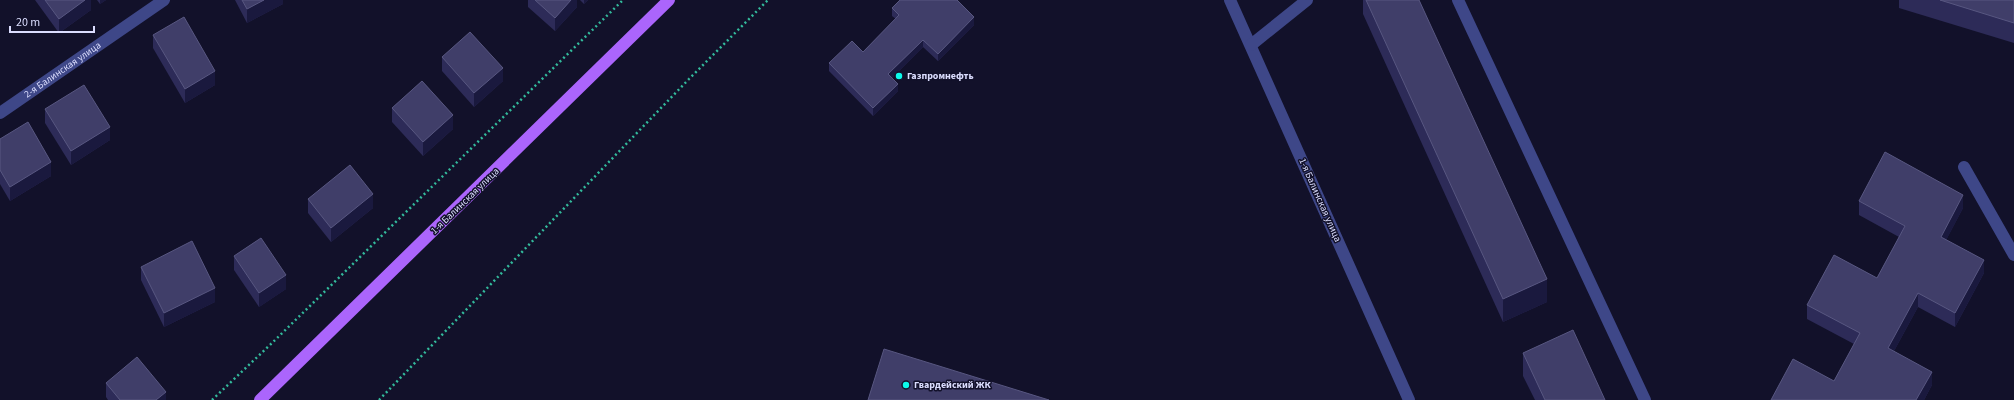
<svg xmlns="http://www.w3.org/2000/svg" width="2014" height="400" font-family="'Source Sans 3',sans-serif">
<style>
.lines{fill:none;stroke-linecap:round;stroke-linejoin:round}
.path{stroke:#33ba9c;stroke-width:2.5;stroke-dasharray:2 3;stroke-linecap:butt}
.minor{stroke:#3e4788;stroke-width:12}
.major{stroke:#ab65fc;stroke-width:12}
.wall{fill:#2d2b58}
.shaded-wall{fill:#1a193e}
.building{fill:#403e69;stroke:#585781}
.poi-dot{fill:#0cfaeb;stroke:#12112a;stroke-width:1.5}
.labels{text-anchor:middle;dominant-baseline:central;stroke-width:3;stroke-linejoin:round;paint-order:stroke}
.street-label{font-size:10px;fill:#dbddfe;stroke:#12112a}
.poi-label{font-size:10px;font-weight:bold;fill:#dbddfe;stroke:#12112a;text-anchor:start}
</style>
<rect width="100%" height="100%" fill="#12112a"/>
<g class="lines">
<!-- path -->
<g class="path">
<path d="M212,400L272,343L623,0"/>
<path d="M379,400L689,79L768,0"/>
</g>
<!-- minor -->
<g class="minor">
<path d="M1230,0L1409,400"/>
<path d="M1458,0L1645,400"/>
<path d="M1251,45L1307,0"/>
<path id="s1" d="M0,113L164,0"/>
<path d="M1964,167L2014,255"/>
</g>
<!-- major -->
<path class="major" d="M260,400L669,0"/>
</g>
<!-- wall -->
<g class="wall">
<path d="M35,0H91V10L59,33Z"/>
<path d="M97,0H106L100,4Z"/>
<path d="M235,0H283V4L247,23Z"/>
<path d="M528,0H577V7L555,31L528,7Z"/>
<path d="M580,0H588L584,4Z"/>
<path d="M1363,0H1419L1547,302L1503,322L1363,14Z"/>
<path d="M1899,0H2014V43L1899,8Z"/>
<path d="M892,8L974,25L938,61L923,47L892,78L898,91L873,116L829,71V63L863,52L896,19L892,16Z"/>
<path d="M153,35L215,85L185,103L153,48Z"/>
<path d="M442,57L503,81L474,107L442,71Z"/>
<path d="M392,108L453,129L423,156L392,122Z"/>
<path d="M45,109L110,140L71,165L45,123Z"/>
<path d="M0,139L51,176L10,201L0,184Z"/>
<path d="M308,199L373,208L331,242L308,213Z"/>
<path d="M1859,201L1963,208L1946,240L1984,273L1955,327L1918,307L1894,351L1932,385L1924,400H1771L1834,381L1854,344L1807,319V305L1877,278L1899,237L1859,215Z"/>
<path d="M234,256L286,289L259,307L234,270Z"/>
<path d="M141,267L215,302L164,327L141,280Z"/>
<path d="M1523,353L1605,400H1535L1523,376Z"/>
<path d="M106,383L166,400H108L106,397Z"/>
</g>
<!-- shaded-wall -->
<g class="shaded-wall">
<path d="M85,0H91V10L59,33V19Z"/>
<path d="M100,0H106L100,4Z"/>
<path d="M264,0H283V4L247,23V9Z"/>
<path d="M571,0H577V7L555,31V18Z"/>
<path d="M584,0H588L584,4Z"/>
<path d="M974,17V25L938,61V54Z"/>
<path d="M923,40V47L888,82V74Z"/>
<path d="M503,68V81L474,107V93Z"/>
<path d="M215,71V85L185,103V89Z"/>
<path d="M898,84V91L873,116V108Z"/>
<path d="M453,115V129L423,156V142Z"/>
<path d="M110,127V140L71,165V151Z"/>
<path d="M51,162V176L10,201V187Z"/>
<path d="M373,194V208L331,242V228Z"/>
<path d="M1963,195V208L1941,250V237Z"/>
<path d="M1984,260V273L1955,327V313Z"/>
<path d="M286,275V289L259,307V293Z"/>
<path d="M1547,279V302L1503,322V299Z"/>
<path d="M215,288V302L164,327V313Z"/>
<path d="M1918,293V307L1888,362V348Z"/>
<path d="M1932,372V385L1924,400H1916Z"/>
<path d="M166,392V400H156Z"/>
</g>
<!-- building -->
<g class="building">
<path d="M45,0H85L59,19Z"/>
<path d="M242,0H264L247,9Z"/>
<path d="M535,0H571L555,18Z"/>
<path d="M900,0H957L974,17L938,54L923,40L888,74L898,84L873,108L829,63L852,41L863,52L899,15L892,8Z"/>
<path d="M1366,0H1419L1547,279L1503,299Z"/>
<path d="M1940,0H2014V23Z"/>
<path d="M184,17L215,71L185,89L153,35Z"/>
<path d="M470,32L503,68L474,93L442,57Z"/>
<path d="M422,81L453,115L423,142L392,108Z"/>
<path d="M84,85L110,127L71,151L45,109Z"/>
<path d="M28,122L51,162L10,187L0,170V139Z"/>
<path d="M1885,152L1963,195L1941,237L1984,260L1955,313L1918,293L1888,348L1932,372L1916,400H1771L1793,359L1834,381L1860,333L1807,305L1834,255L1877,278L1905,226L1859,201Z"/>
<path d="M350,165L373,194L331,228L308,199Z"/>
<path d="M261,238L286,275L259,293L234,256Z"/>
<path d="M192,241L215,288L164,313L141,267Z"/>
<path d="M1573,330L1605,400H1545L1523,353Z"/>
<path d="M884,349L1049,400H868Z"/>
<path d="M137,357L166,392L156,400H120L106,383Z"/>
</g>
<!-- markers -->
<g class="poi-dot">
<circle cx="899" cy="76" r="4"/>
<circle cx="906" cy="385" r="4"/>
</g>
<g class="labels">
<!-- street labels -->
<g class="street-label">
<text stroke="none"><textPath href="#s1" startOffset="76">2-я Балинская улица</textPath></text>
<text transform="translate(1320 200) rotate(66)">1-я Балинская улица</text>
<text transform="translate(465 201) rotate(-44)">1-я Балинская улица</text>
</g>
<!-- poi labels -->
<g class="poi-label">
<text x="907" y="76">Газпромнефть</text>
<text x="914" y="385">Гвардейский ЖК</text>
</g>
</g>
<!-- scale -->
<path d="M10 26v6h84v-6" fill="none" stroke="#dbddfe" stroke-width="2"/>
<text x="16" y="26" font-size="12" fill="#dbddfe" stroke="#12112a" stroke-width="3" paint-order="stroke">20 m</text>
</svg>
